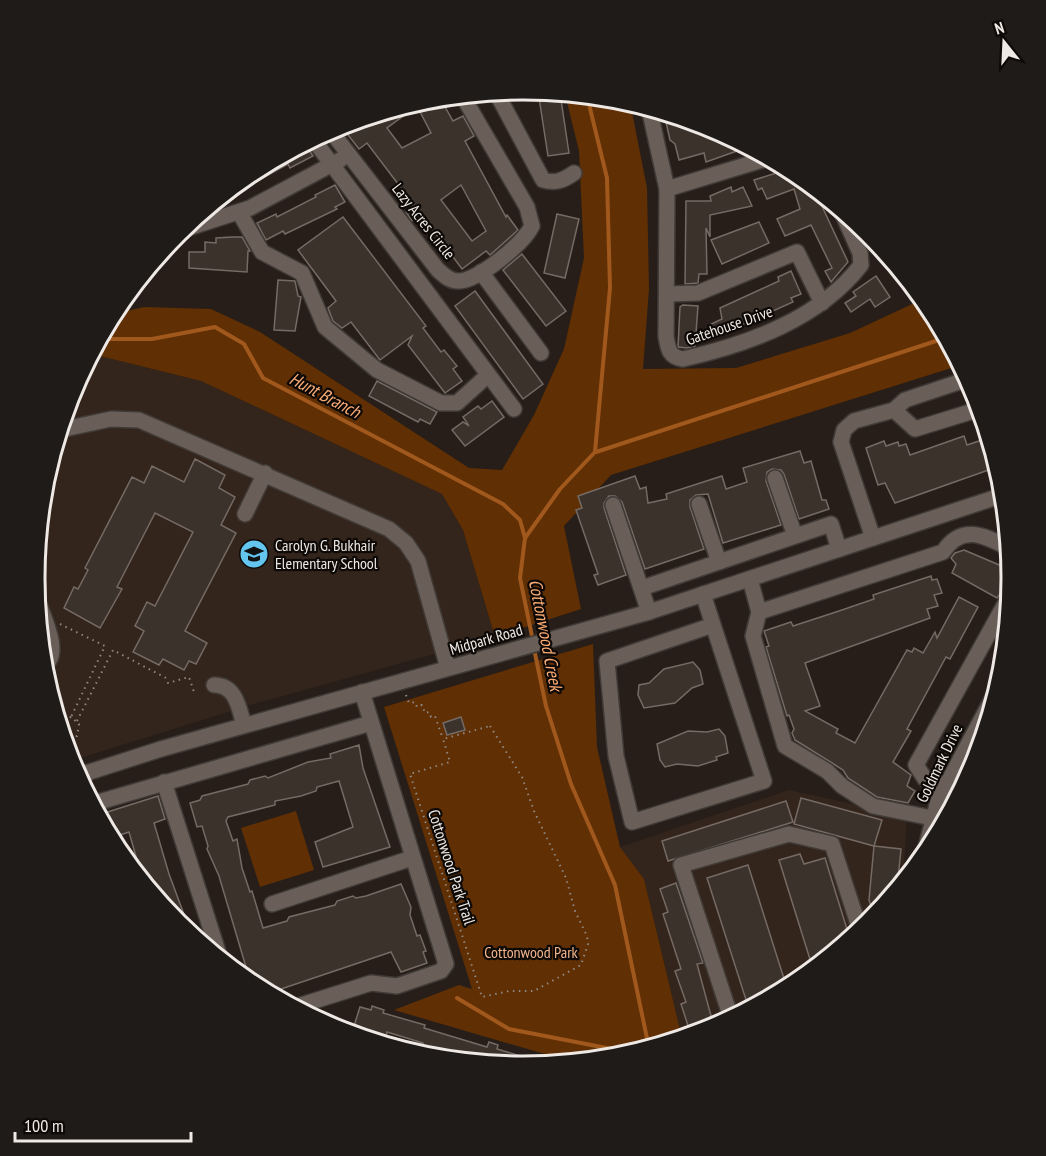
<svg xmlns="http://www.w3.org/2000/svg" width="1046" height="1156" font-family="'PT Sans Narrow',sans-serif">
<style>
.built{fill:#33251c}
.green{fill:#602f03}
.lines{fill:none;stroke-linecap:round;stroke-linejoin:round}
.stream{stroke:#a1581d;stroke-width:4}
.building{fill:#3b322c;stroke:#756a64;stroke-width:1.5;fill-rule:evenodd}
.minor-casing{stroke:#403a36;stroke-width:18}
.path{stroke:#8f8883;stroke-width:2;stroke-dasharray:1.5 4.5;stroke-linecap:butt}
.minor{stroke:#695f58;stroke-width:15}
.labels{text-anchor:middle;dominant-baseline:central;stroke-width:4.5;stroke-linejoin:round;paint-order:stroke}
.street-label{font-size:16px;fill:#efe9e5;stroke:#0d0907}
.poi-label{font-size:16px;fill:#efe9e5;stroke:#0d0907;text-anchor:start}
.park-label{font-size:16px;fill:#f2b58d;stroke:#0d0907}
.water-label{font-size:18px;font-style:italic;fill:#fcac75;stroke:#0d0907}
.rim{fill:none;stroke:#efe9e5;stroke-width:3}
</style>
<rect width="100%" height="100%" fill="#271e19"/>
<!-- built -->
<g class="built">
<path d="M92,354L201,381L442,494L463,530L495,637L254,704L70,761L44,673L35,578L44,482L72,391Z"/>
<path d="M789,790L907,816L903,882L868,924L794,984L710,1029L682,1038L644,879L620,847Z"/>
</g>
<!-- green -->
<g class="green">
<path d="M565,94L630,102L647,188L649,289L643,369L736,368L850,333L923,299L961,365L611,475L564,526L581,609L495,637L463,530L442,494L201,381L92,354L113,314L144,307L211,309L260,332L469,468L502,470L534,415L564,349L584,258L579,151Z"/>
<path d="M593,644L597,747L620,847L644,879L682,1038L618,1057L572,1062L394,1010L459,985L472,989L384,707Z"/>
<path d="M296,811L314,870L260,887L241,828Z"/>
</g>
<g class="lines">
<!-- stream -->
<g class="stream">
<path d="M101,336L106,339H152L215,327L244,344L263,378L503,504L520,520L525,538"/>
<path d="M596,452L936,341L944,334"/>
<path d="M533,641L520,578L525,538L560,489L595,452L610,288L607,178L587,96"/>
<path d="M534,649L546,706L571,784L615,885L649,1048"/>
<path d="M457,998L509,1029L617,1050L625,1055"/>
</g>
</g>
<!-- building -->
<g class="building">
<path d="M538,91L560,93L569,153L548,156Z"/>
<path d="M440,98L453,121L463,116L474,136L465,141L506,217L507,215L518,230L490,255L486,251L462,269L421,214L412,221L406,212L414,205L367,143L359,149L345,131L360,119ZM417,106L431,133L402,148L387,128ZM461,185L486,231L472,241L441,200Z"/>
<path d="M664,113L710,127L748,147L706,162L704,153L679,160L675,144L670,140Z"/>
<path d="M305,144L313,156L290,168L288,164L223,200L221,197L252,172Z"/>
<path d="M789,169L813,187L848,262L831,282L825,271L832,268L811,225L785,236L777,219L800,209L794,189L767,199L762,188L758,190L754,180Z"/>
<path d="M335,185L345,202L335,207L337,209L285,234L283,231L266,240L257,223L276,214L277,217L316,197L315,195Z"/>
<path d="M731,187L732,192L743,187L752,206L710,215V237L706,228L707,274H699L698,283L685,284L686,201H711L710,196Z"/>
<path d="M557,214L579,219L565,278L544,273Z"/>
<path d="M343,217L426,326L423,328L441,352L444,350L457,366L453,369L462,381L445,393L408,345L412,336L380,360L351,322L342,328L333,321L328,308L336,301L298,250Z"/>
<path d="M759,222L769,243L722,264L711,240Z"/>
<path d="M232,237H242L250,251H248L247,272L189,268V252H205V242L216,243V238Z"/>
<path d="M522,254L566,311L546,326L503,270Z"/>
<path d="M791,271L801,294L791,298L793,302L715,337L709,325L722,319L720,308L779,281L778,277Z"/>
<path d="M876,276L890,297L875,307L870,299L851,312L845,303L856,296L853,292Z"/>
<path d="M278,280L295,281L298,296L301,297L295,331L274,330Z"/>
<path d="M475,291L543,384L523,399L455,306Z"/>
<path d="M683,305L698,306L695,346L687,348L678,347L680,307Z"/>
<path d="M377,381L437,412L430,424L420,419L418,422L369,396Z"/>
<path d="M492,401L504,417L465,446L452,430L463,422L469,426L463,417L478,406L481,409Z"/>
<path d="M964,436L967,445L988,438L997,467L895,503L885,483L878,485L866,448L884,441L886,446L898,442L899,446L906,444L910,455Z"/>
<path d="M800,451L804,463L811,461L822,500H826L829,509L799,519L784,474L781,470L772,469L767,472L766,481L781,525L723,543L708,494L696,495L690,500V507L704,549L645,569L622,502L615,496H609L604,503V508L626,575L598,585L594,575L598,574L576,510L582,508L578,496L635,476L640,489L646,487L648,503L667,499L666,494L722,476L726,489L747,482L743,468Z"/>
<path d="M195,459L225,475L219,488L235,497L221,525L236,533L185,631L207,643L196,664L189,661L184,670L163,659L159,665L133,652L144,631L135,626L147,602L155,606L193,532L155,513L117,587L122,589L100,628L64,608L74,587L78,589L88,570L85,568L132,477L144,483L152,466L184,482Z"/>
<path d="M964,550L1011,570L1007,580L1009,582L997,598L952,573L956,564L951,558L955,553Z"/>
<path d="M931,576L932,580L937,579L942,593L934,595L938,606L927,609L930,618L805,663L820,706L805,711L838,729L836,733L855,743L907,650L912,652L914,648L923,653L935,632L937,638L959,597L978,607L950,659L946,657L907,729L911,731L893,762L911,775L907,786L915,791L908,803L877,797L848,778L843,770L832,763L795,740L792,733L794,729L789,715L787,716L766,647L769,646L764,631L791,622L793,626L839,611L874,599L873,595Z"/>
<path d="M693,662L700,670L703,684L692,688L675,703L644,708L638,695L639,685L649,683L664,669Z"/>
<path d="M461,717L465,730L447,735L443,723Z"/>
<path d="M719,729L725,736L728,753L716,757L717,760L698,766L677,764L665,767L660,760L657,744L688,731L707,732Z"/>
<path d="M359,745L363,768L390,847L323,867L315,842L353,827L339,781L317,787L316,791L301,796L275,801V805L228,817L226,821L233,841L237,839L242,868L250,892L252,891L263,928L287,921L289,917L335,905L337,901L353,896L356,898L366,896L401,884L411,907L410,915L417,936L420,935L426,951L423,952L427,963L401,972L391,952L281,989L285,1002L251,984L219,876L207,849L208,846L202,826L197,827L190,803L200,800L202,796L248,784L250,780L265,776L268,778L308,762L331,758L330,754Z"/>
<path d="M158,796L165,819L154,823L169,874L192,936L177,923L143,881L129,832L111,838L98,815Z"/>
<path d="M801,798L882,820L874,846L794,824Z"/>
<path d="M786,801L793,822L668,861L662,841Z"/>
<path d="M874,846L901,849L897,889L874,916L869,900Z"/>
<path d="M800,854L804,864L825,858L850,939L813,969L779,860Z"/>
<path d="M748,865L787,988L748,1006L707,878Z"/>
<path d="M676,883L703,963L697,964L714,1027L691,1035L681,1004L686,1002L675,971L681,969L663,914L668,912L660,889Z"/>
<path d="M372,1006L384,1010L383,1013L425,1025L424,1028L487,1047L489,1042L498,1045L497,1049L547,1064L523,1066L470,1061L422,1046L423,1043L387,1032L386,1036L354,1026L360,1007L371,1010Z"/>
</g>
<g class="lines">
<!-- minor casing -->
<g class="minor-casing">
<g id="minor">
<path d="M496,92L543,180C555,184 564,180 574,173"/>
<path d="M649,108L667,189L666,336C668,349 669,357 683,359C749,344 819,319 861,265L860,253L841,210"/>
<path d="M330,130L438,270C444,275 449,281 458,281C477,282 524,243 532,226L527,207L462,95"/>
<path d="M313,139L514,409"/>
<path d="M667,189L769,158"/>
<path d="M239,212L262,252L302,273L325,327L377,370L441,403H457L488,375"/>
<path d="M179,231L250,208L340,160"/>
<path d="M481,272L541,353"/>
<path d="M668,294L698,293L797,252L822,303"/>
<path d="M894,410L915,429L980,409"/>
<path d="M60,430L111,419L139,420L389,529L406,543L418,561L448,668"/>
<path d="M775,478L795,536"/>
<path d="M699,504L719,562"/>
<path d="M613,505L649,612"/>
<path d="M245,514L265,473"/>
<path d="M873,538L841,442L844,430L854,421L894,410L905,400L968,379"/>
<path d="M750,579L759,612L753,636L785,746L827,771L842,786L873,806L932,818"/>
<path d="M642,588L831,524L839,549"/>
<path d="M703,594L764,781L632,822L616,756L607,661L713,625"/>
<path d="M37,599C42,615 64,655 43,666"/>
<path d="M759,612L943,552C962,523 985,536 1009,548"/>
<path d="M214,685C236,685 239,708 244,725"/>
<path d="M77,776L161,749L649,612L1003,495"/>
<path d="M164,782L220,958"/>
<path d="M961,790L925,779L916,765L1010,595"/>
<path d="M92,804L371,723"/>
<path d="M924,855L938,801L997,690"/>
<path d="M272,904L412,858"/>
<path d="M295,1007L371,983L397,986L441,971L446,964L362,692"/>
<path d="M731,1018L681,865L789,834L832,844L860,930"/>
</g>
</g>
<!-- path -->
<g class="path">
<path d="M60,624L105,646L71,717"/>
<path d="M406,695L409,703L415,702L417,707L422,705L425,713L429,712L431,717L435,716L443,739"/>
<path d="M77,721L113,650L166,678L168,683L189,677L194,692"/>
<path d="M59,723L71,717L79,724L77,736L63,738"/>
<path d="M490,726L522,777L534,811L566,878L575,911L587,936L588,944L581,965L534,991H509L482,997L410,774L450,762L443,739Z"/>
<path d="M72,739L80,762"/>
</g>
<!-- minor -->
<use href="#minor" class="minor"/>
</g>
<!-- icons -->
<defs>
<g id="school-disc" transform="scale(1.5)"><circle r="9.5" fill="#64c5ee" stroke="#0d0907"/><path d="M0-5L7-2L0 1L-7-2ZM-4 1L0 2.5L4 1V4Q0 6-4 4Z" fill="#111"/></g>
</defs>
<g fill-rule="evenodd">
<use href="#school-disc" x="254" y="554"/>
</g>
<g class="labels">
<!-- street labels -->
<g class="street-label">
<text transform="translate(424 221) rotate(52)">Lazy Acres Circle</text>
<text transform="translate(729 325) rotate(-19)">Gatehouse Drive</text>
<text transform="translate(486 639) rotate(-16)">Midpark Road</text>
<text transform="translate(939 763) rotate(-64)">Goldmark Drive</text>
<text transform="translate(452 867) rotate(72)">Cottonwood Park Trail</text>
</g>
<!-- poi labels -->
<g class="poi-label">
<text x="275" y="545">Carolyn G. Bukhair<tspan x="275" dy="18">Elementary School</tspan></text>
</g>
<!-- park labels -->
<g class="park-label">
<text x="531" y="952">Cottonwood Park</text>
</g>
<!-- water labels -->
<g class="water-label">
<text transform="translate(325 395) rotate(28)">Hunt Branch</text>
<text transform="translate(546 635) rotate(79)">Cottonwood Creek</text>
</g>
</g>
<!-- crop -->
<path d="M0 0H1046V1156H0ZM45 578a478 478 0 1 1 956 0a478 478 0 1 1-956 0Z" fill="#1f1b19" fill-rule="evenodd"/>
<path class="rim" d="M45 578a478 478 0 1 1 956 0a478 478 0 1 1-956 0Z"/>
<!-- north arrow -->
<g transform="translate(1004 42) rotate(342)" stroke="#0d0907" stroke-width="4.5" paint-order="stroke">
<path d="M0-4.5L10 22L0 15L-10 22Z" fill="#efe9e5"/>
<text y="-9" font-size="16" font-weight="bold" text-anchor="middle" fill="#efe9e5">N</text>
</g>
<!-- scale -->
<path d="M15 1132v9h176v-9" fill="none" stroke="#efe9e5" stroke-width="3"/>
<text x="24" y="1132" font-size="18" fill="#efe9e5" stroke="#0d0907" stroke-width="4.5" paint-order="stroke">100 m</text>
</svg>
